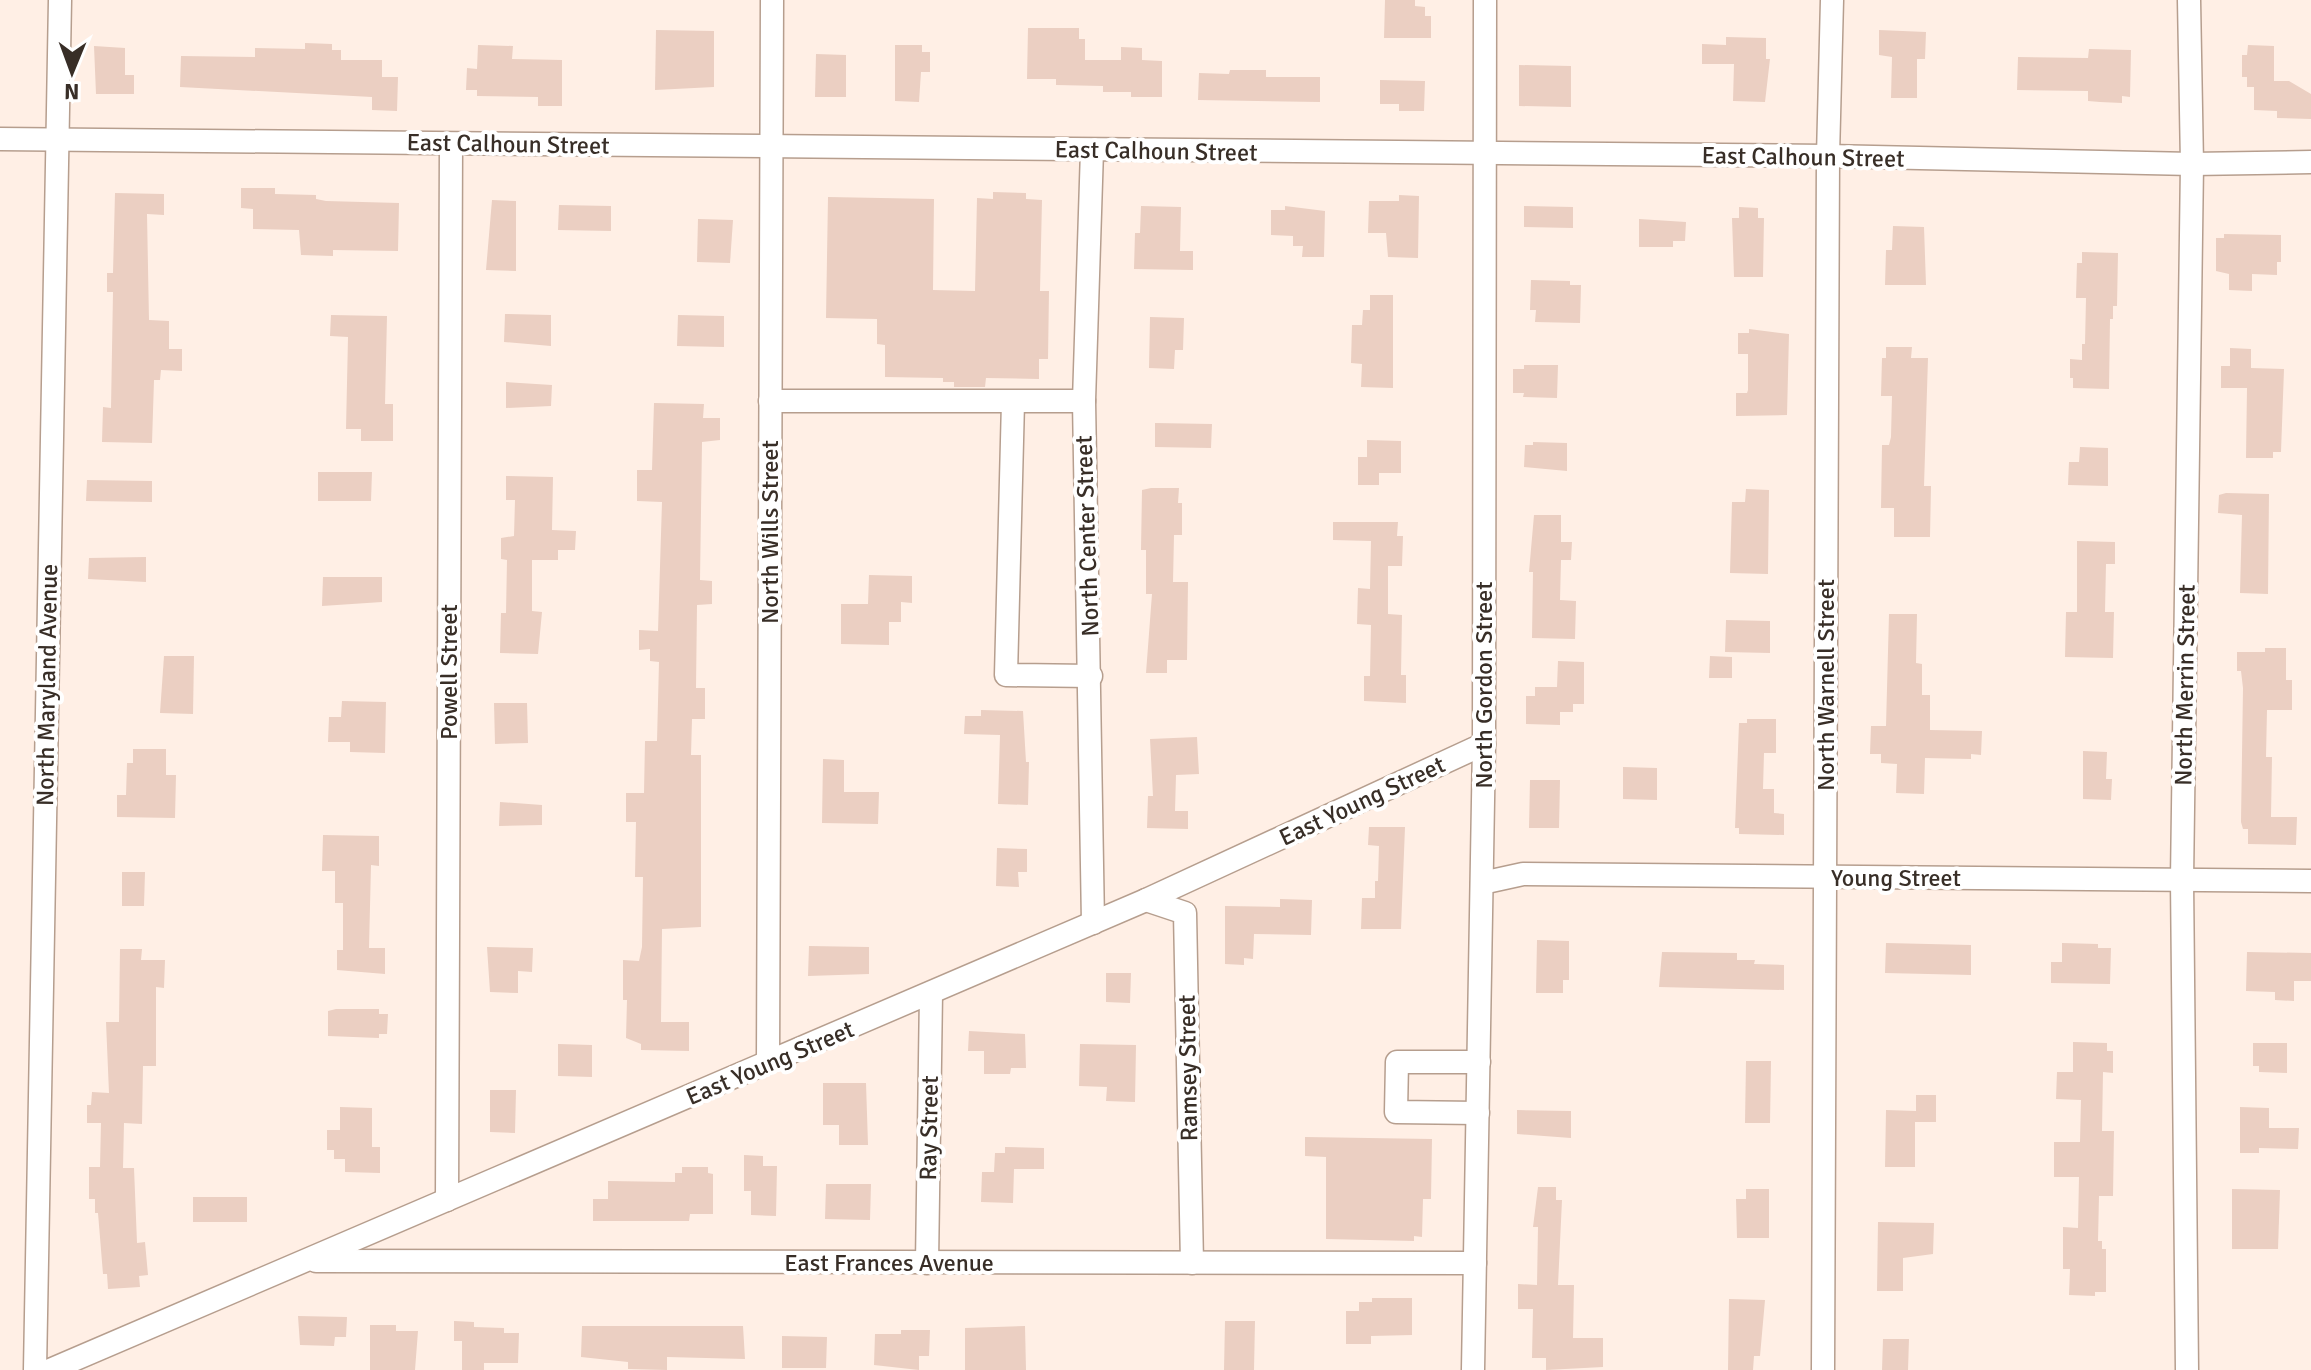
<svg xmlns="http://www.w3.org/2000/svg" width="2311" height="1370" font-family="Signika,sans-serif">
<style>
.building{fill:#ebcfc2}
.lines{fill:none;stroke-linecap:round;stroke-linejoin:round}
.minor-casing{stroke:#b69e8e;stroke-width:25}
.minor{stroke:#fff;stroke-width:22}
.labels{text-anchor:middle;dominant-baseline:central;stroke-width:8;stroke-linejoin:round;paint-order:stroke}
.street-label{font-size:24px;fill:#382e27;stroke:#fff}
</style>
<rect width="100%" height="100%" fill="#ffefe5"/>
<!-- building -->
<g class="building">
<path d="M1385,0H1415V6L1425,7V16H1431V38H1384Z"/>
<path d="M1028,28H1079V39H1085V60H1121V47L1142,48V60L1162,61V97H1131V92H1103V86L1056,85V79H1027Z"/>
<path d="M656,30L714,31V87L655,90Z"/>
<path d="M1879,30L1926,32L1925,59H1917V98H1891L1892,57L1879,55Z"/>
<path d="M1726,37L1766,38V59H1770L1765,102L1733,101L1734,64H1702V44L1726,45Z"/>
<path d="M305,43L332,44V50H341V60H382V77H398L397,111L372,110V97L180,87L181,56L255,57V48L305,49Z"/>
<path d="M478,45L513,46L512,59L562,60V106H538V97L477,96V90H466L467,68L477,69Z"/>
<path d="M895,45H922V52H930V72H921L919,102L895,101Z"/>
<path d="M2248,45L2274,46V81H2289L2311,94V119L2277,118V111L2254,110V87H2247V77H2242V55H2247Z"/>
<path d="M94,46L125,48V75H134V94H96Z"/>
<path d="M2089,49L2131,50L2130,97L2122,96V103L2100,102L2088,101V91L2017,90L2018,57L2088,58Z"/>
<path d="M816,54L846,55V97H815Z"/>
<path d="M1519,65L1571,66V107L1519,106Z"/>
<path d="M1230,70H1266V77H1320V102L1198,100L1199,73L1229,74Z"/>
<path d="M1380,80L1425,81L1424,111H1399V104H1380Z"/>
<path d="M241,188H275V194L316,195V199L326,201L399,203L398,251L333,250V256L301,255L299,230L253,229V209L241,208Z"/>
<path d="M993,192L1026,193V199L1042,200L1040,291H1049L1048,359H1039V379L986,378L985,387H954V382H943V378L885,377V345L877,344V319L826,318L828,197L934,199L933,290L975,291L977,198L993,199Z"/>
<path d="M115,193L164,194V215L147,214L149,320L169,321V349H182V371L161,370L160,380H154L152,443L102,442L103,407L111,408L113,292H107V273H113Z"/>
<path d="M1399,195L1419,196L1418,258L1388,257L1386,233H1368L1369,201H1399Z"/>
<path d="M492,200L516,201V271L486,270Z"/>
<path d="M559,205L611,206V231L558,230Z"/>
<path d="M1141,206L1181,207L1180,251H1193V270L1134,269L1135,233H1140Z"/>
<path d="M1285,206L1325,211L1324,257H1302L1303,246H1293V236L1271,235V210H1285Z"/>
<path d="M1524,206L1573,207V228L1524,227Z"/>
<path d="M1739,207L1758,208V218H1764L1763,277H1734L1732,218H1739Z"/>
<path d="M698,219L733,220L730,263L697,262Z"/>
<path d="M1639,219L1686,222L1685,241H1673V247H1639Z"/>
<path d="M1893,226L1924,227L1926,285H1885L1886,250H1892Z"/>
<path d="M2224,234L2281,235V262H2277V275L2252,274V291L2229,290V274L2216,271V238H2224Z"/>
<path d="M2082,252L2118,253L2117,306H2113V319H2110L2109,389L2073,388V378H2070V359L2082,360V344H2085L2086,298H2076L2077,263H2082Z"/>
<path d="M1531,280L1570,281V285H1581L1580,323L1535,322L1536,310H1530Z"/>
<path d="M1370,295H1393V388L1361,387L1362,364L1351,363L1352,325H1362L1363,310H1370Z"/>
<path d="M505,314L551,315V346L504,342Z"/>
<path d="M331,315L387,316L385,404H393V441H361V429H346L348,337L330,336Z"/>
<path d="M678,315L724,316V347L677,346Z"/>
<path d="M1150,317L1184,318L1183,350H1175L1174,369L1149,368Z"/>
<path d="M1749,329L1789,334L1787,415L1736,416V393H1747L1748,390V354H1738V333H1749Z"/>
<path d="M1886,347H1912L1911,358H1928L1924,486H1931L1930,537H1894V508H1881L1882,445H1889L1891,437L1892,396H1881L1882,358H1886Z"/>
<path d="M2230,348L2251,349V368L2284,369L2281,452H2273V458H2246L2247,388H2221V366H2230Z"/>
<path d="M1524,365H1558L1557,398L1523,397L1524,393H1513V369H1524Z"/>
<path d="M506,382L552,385L551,406L506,408Z"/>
<path d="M654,403L704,404L703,418H720V440L702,442L700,580L712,581V604L697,605L696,688H705V719H692L691,755H701V927L662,929L661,1022H689V1051L641,1050V1044L626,1038L627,1000H623V960L639,961L642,947L643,877H635L636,822H626V793H644L645,741H657L659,662L650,661V649L639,650V630L658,631L662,502L637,501V470H652Z"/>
<path d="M1155,423L1212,424L1211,448L1155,447Z"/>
<path d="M1367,440L1401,441V473H1379V485H1358V457H1367Z"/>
<path d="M1533,442L1567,443V471L1524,467L1525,445H1533Z"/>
<path d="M2080,447L2108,448V486L2068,485L2069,462H2079Z"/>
<path d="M318,472H372L371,501H318Z"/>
<path d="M506,476L553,477L552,530L576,531L575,550H558V560H532V611L542,612L538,654L500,653L501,613H506L507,560L501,559V538L514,536L515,500H506Z"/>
<path d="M87,480L152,481V502L86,501Z"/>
<path d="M1151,488H1179L1178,503H1182V535H1174L1173,582H1188L1187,660H1167V673H1146L1152,594H1146V550H1141L1142,490Z"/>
<path d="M1746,489L1769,490L1768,574L1730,573L1732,502H1745Z"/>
<path d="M2226,493L2269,494L2268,594L2240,593L2242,515L2218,513L2219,495Z"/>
<path d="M1534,515H1561V542H1572L1571,560H1561L1560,600L1576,601L1575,639L1532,638L1533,572H1529Z"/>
<path d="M1333,522H1398L1397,536H1403L1402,566H1388V614L1402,615L1401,675H1406V703L1364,701V676H1370L1371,625L1357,624L1358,588L1370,589L1371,541L1333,540Z"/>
<path d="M2077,541L2115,542V564H2106L2105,612H2114L2113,658L2065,657L2066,612H2077Z"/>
<path d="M146,557V582L88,579L89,558Z"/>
<path d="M869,575L912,576V603L901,602V622H889V645L841,644V604H868Z"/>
<path d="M323,577H382V602L322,606Z"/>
<path d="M1889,614H1917L1916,663L1922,664V695H1930V730L1982,731L1981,755L1971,754V759L1925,758L1924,794L1896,793L1897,764L1881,763V754H1870L1871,726H1886Z"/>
<path d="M1726,620L1770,621V653L1725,652Z"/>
<path d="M2265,648H2286V680H2292V710H2267L2266,757H2272L2271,817H2297L2296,845L2248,844V829H2243L2241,822L2243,688L2241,671H2237V652H2265Z"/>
<path d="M164,656H194L193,714L160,713Z"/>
<path d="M1710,656L1732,657V678H1709Z"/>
<path d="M1558,661L1584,662V704H1573V712H1560V725L1526,724V696H1535V687H1557Z"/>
<path d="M342,701L386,702L385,753L350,752V742H328L329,717H341Z"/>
<path d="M494,703H527L528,743L495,744Z"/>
<path d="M981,710L1023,711L1026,762H1029L1028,805L998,804L1000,735L964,734L965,716H981Z"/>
<path d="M1747,719H1776V753H1764L1763,789H1774V813L1784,814V835L1739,834V828H1735L1739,723H1747Z"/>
<path d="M1197,737L1199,774L1176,775L1175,811H1188V829L1147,828L1148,796H1153L1150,739Z"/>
<path d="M133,749H166V775H176L175,818L117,817V795H126L127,763H133Z"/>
<path d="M2083,751L2107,752L2106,779H2112L2111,800L2083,799Z"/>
<path d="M823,759L844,760V792H879L878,824L822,823Z"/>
<path d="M1623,767L1657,768V800L1623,799Z"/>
<path d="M1530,780H1560L1559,828H1529Z"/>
<path d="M500,802L542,805V825L499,826Z"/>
<path d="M1369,827H1405L1401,929H1361L1362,898H1375V881H1378L1379,846L1368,845Z"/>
<path d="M323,835L379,836V866L371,865L369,948H385V974L337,970V950H343V903H335V871H322Z"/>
<path d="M997,848L1027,849V872H1018L1019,887L996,886Z"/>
<path d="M122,872H145L144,906H122Z"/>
<path d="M1280,899L1312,900L1311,935L1254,934L1253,959L1244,958V965L1225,964V906L1280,907Z"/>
<path d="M1537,940L1569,941V980H1563V993H1536Z"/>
<path d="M1886,943L1971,945V975L1885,973Z"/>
<path d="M2062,943L2098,944V948H2111L2110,984L2051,983V962H2062Z"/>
<path d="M809,946L869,947V974L808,976Z"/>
<path d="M487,947L533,948L532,972L518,971V993L490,992Z"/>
<path d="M120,949H142L141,960H165L164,988L156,987V1066H143L142,1124L124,1123L123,1168H134L137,1243L145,1242L148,1275L139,1276L140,1287L108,1289L107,1274H103L98,1213H95V1199H89V1167H100L101,1123H87V1105H91L92,1092L109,1093L106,1022H119Z"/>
<path d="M1662,952L1737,953V960H1755L1754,964L1784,965V990L1659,987Z"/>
<path d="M2247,952L2311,953V981H2294V1001L2275,1000V992L2246,991Z"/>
<path d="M1106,973H1131L1130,1003L1106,1002Z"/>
<path d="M336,1009H379V1014H388L387,1034H379V1038L328,1036V1011Z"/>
<path d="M969,1031L1025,1034L1026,1068H1011L1010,1074H984V1051H968Z"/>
<path d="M2073,1042L2107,1043V1051H2113V1073L2103,1072L2102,1131H2114L2113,1196H2099L2098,1241H2102V1249H2106V1292H2095V1296L2069,1295L2070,1269H2063V1227L2078,1228L2079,1177H2054V1142H2080L2081,1100L2056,1099L2057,1072H2073Z"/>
<path d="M2253,1043H2287V1073L2259,1072V1066H2253Z"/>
<path d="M558,1044L592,1045V1077L558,1076Z"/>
<path d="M1080,1044L1136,1045L1135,1102L1106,1101L1107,1087L1079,1086Z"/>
<path d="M1746,1061H1771L1770,1123H1745Z"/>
<path d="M823,1083H866L868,1145H839V1125H823Z"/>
<path d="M490,1090H516L515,1133L490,1132Z"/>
<path d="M1916,1095H1936V1122H1915V1167H1885L1886,1110L1916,1111Z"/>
<path d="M340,1107L372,1108V1147H380V1173L345,1172V1159H334V1150H327V1130H340Z"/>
<path d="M2240,1107L2269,1108V1128H2299L2298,1149L2259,1148V1153H2240Z"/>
<path d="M1517,1110L1571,1111V1138L1517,1134Z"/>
<path d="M1305,1137L1432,1139L1431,1199H1423L1422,1237L1414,1236V1241L1326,1239V1157L1305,1156Z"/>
<path d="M1005,1147L1044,1148V1169H1014L1013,1203L981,1202L982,1172H994L995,1153H1005Z"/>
<path d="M744,1155L763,1156V1166H777L776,1216L751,1215V1191H744Z"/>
<path d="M682,1167H708V1173L713,1174V1214H690L689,1221H593V1199H608V1181L675,1182V1173H682Z"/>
<path d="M826,1184H871L870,1220L825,1219Z"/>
<path d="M1538,1187H1556V1200H1562L1558,1285H1574L1573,1338H1603V1367L1546,1370V1358H1532L1533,1309H1518V1284L1537,1285L1538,1227H1533Z"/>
<path d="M1746,1189H1769V1238H1737L1736,1199H1746Z"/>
<path d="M2232,1189L2280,1190L2278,1249H2232Z"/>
<rect x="193" y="1197" width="54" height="25"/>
<path d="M1878,1222L1934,1223L1933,1254L1903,1258V1291H1877Z"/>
<path d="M1372,1298H1412V1335L1371,1336V1344H1346V1311H1359V1302H1372Z"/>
<path d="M1729,1299L1765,1300L1760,1356H1754L1753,1370H1728Z"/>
<path d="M298,1316L347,1317L346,1337H335L334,1346L300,1345Z"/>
<path d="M454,1321L474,1322V1327L504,1328V1333H519L518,1363H484V1370H462V1341H454Z"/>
<path d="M1225,1321H1255L1254,1370H1224Z"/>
<path d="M370,1325H396V1331H418L415,1370H370Z"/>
<path d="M582,1326H743L745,1359L667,1357V1370L628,1369V1362L581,1357Z"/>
<path d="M1025,1326L1026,1370H965V1328Z"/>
<path d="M901,1330H930L929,1356H919V1370L874,1365L875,1334H901Z"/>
<path d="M782,1336L827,1337L826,1368H782Z"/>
<path d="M1883,1339H1909L1908,1370H1882Z"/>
</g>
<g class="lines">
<!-- minor casing -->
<g class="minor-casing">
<g id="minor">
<path d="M0,139L1828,156L2192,164L2311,162"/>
<path d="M1092,150L1084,401L1093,923"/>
<path d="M770,401H1084"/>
<path d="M1013,402L1006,675L1091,676"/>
<path d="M1482,883L1523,874L2311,881"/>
<path d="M1146,900L1185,913L1192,1263"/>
<path d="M768,1063L772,0"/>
<path d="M1478,1113L1396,1112L1397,1062H1479"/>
<path d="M447,1200L451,144"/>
<path d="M316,1261L1475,1263"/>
<path d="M927,1263L931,993"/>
<path d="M35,1370L60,0"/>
<path d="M50,1370L1146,900L1484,744"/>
<path d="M1473,1370L1484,744L1485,0"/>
<path d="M1823,1370L1828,156L1832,0"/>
<path d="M2187,1370L2182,880L2192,164L2189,0"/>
</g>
</g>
<!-- minor -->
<use href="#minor" class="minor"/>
</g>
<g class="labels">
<!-- street labels -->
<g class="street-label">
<text transform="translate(508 144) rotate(1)">East Calhoun Street</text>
<text transform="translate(1156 151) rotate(1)">East Calhoun Street</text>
<text transform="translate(1803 157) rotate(1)">East Calhoun Street</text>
<text transform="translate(770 532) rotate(-90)">North Wills Street</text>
<text transform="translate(1087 536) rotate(-92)">North Center Street</text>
<text transform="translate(449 672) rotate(-90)">Powell Street</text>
<text transform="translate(47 685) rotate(-89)">North Maryland Avenue</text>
<text transform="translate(1484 685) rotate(-90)">North Gordon Street</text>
<text transform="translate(1826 685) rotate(-90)">North Warnell Street</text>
<text transform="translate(2185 685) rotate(-89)">North Merrin Street</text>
<text transform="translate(1362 801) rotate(-25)">East Young Street</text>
<text x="1896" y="878">Young Street</text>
<text transform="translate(770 1063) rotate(-23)">East Young Street</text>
<text transform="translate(1188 1068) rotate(-91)">Ramsey Street</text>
<text transform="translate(929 1128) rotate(-89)">Ray Street</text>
<text x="889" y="1263">East Frances Avenue</text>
</g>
</g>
<!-- north arrow -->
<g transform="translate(72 72) rotate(181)" stroke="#ffffff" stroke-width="6" paint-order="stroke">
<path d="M0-6L14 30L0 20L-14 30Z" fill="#382e27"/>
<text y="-12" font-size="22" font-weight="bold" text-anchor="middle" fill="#382e27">N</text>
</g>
</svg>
